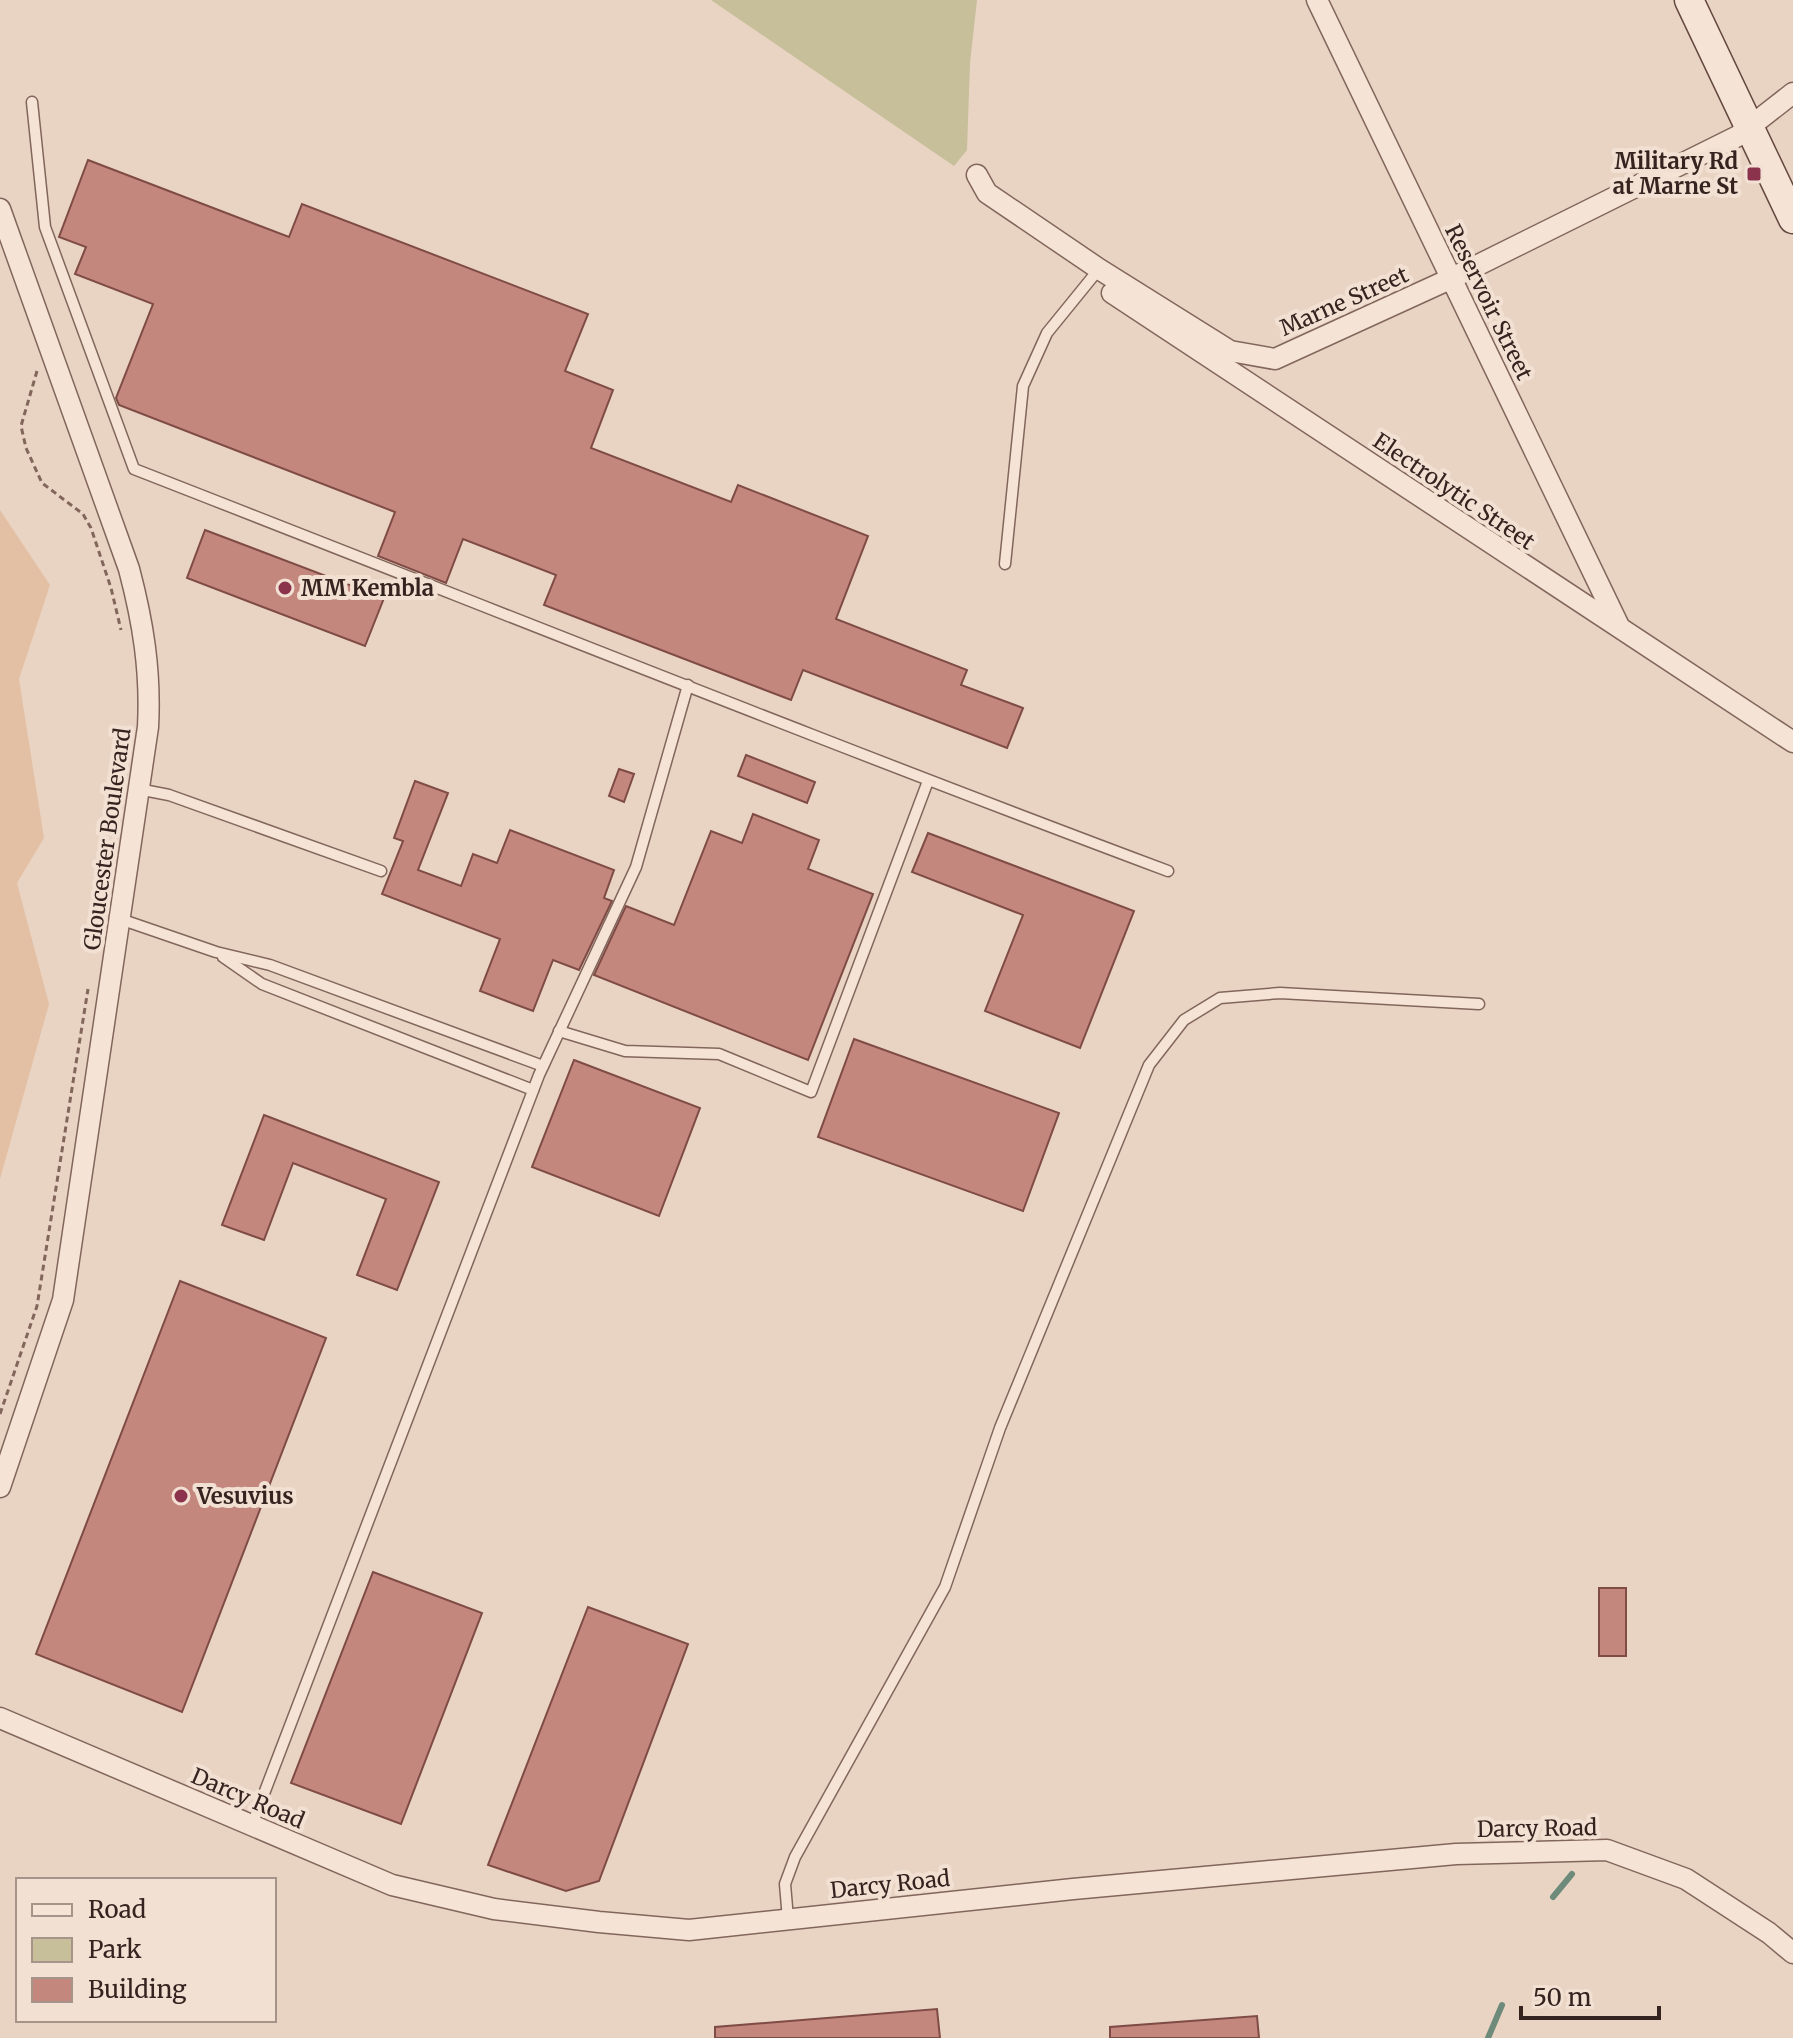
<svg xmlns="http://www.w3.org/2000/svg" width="1793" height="2038" font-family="Merriweather,serif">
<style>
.green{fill:#c6bf99}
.sand{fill:#e3c0a4}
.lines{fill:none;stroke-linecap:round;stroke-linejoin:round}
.stream{stroke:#6d8a7b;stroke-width:6}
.building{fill:#c4877e;stroke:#7f4b45;stroke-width:2}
.lane-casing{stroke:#82665c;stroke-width:13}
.street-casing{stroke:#82665c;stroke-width:23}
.secondary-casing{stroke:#64473f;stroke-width:31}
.path{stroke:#82665c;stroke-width:3;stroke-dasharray:6 4;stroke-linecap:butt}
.lane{stroke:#f5e3d6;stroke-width:10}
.street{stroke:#f5e3d6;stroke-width:20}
.secondary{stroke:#f5e3d6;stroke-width:28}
.poi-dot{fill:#8b324c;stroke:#f2e0d3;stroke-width:3}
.labels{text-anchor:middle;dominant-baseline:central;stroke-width:8;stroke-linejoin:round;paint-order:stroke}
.poi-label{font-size:22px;font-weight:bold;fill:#34231f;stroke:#f2e0d3;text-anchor:start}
.street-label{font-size:22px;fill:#34231f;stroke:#f2e0d3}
</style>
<rect width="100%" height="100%" fill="#e9d4c4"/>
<!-- green -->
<path class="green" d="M711,0H977L970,63L967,150L954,166Z"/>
<!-- sand -->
<path class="sand" d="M0,510L50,585L19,679L44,838L17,883L49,1004L0,1179Z"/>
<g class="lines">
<!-- stream -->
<g class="stream">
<path d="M1553,1897L1572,1874"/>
<path d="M1488,2038L1502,2005"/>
</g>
</g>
<!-- building -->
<g class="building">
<path d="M88,160L289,237L302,204L588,314L565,371L613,390L591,448L731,502L738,485L868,536L836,619L967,670L961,685L1023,708L1007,748L803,670L791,700L544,605L556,575L463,539L446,583L378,556L395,512L119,405L116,398L153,304L75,274L86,247L59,237Z"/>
<path d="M205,530L384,598L365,646L187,578Z"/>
<path d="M746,755L815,782L807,803L738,776Z"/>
<path d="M619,769L634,774L624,802L609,796Z"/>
<path d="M415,781L448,793L418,870L461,886L473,854L497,863L510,830L614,870L604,898L612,901L579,970L553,960L533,1011L480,991L500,939L382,894L403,841L394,838Z"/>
<path d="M753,814L819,840L808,869L873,894L808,1060L594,975L626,906L674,925L711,831L742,843Z"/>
<path d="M928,833L1134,911L1080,1048L985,1011L1023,915L912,872Z"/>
<path d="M854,1039L1059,1113L1023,1211L818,1137Z"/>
<path d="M574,1060L700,1108L659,1216L532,1167Z"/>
<path d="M264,1115L439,1182L397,1290L357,1275L386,1199L293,1163L264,1240L222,1225Z"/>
<path d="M180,1281L326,1338L182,1712L36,1654Z"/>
<path d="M373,1572L482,1613L401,1824L291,1783Z"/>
<rect x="1599" y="1588" width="27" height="68"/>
<path d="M588,1607L688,1644L599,1881L566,1891L488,1865Z"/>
<path d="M937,2009L940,2038H715V2027Z"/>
<path d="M1257,2016L1259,2038H1110V2027Z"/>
</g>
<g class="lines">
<!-- lane casing -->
<g class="lane-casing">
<g id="lane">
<path d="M32,102L45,227L134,469C478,603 821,741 1168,871"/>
<path d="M1005,564L1023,386L1047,333L1099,269"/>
<path d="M138,789L169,795L381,871"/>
<path d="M120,919L216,952L270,965L543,1066"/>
<path d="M223,957L262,984L533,1090"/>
<path d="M559,1031L625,1051L719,1054L811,1092L928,781"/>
<path d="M252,1825L539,1075L636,867L688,685"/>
<path d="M788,1919L785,1884L795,1857L945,1587L1000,1428L1149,1065L1184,1020L1220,998L1280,993L1479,1004"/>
</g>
</g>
<!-- street casing -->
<g class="street-casing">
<g id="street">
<path d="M1317,0L1618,624"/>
<path d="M977,175L987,193L1099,269L1230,351L1275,359L1450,279L1738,136L1793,93"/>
<path d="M0,209L129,569C143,622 151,671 148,727L63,1300L0,1487"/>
<path d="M1112,293L1793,742"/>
<path d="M0,1718L392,1885L494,1909L599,1922L689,1930L1073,1889L1456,1854L1607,1850L1686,1879L1769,1933L1793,1953"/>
</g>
</g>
<!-- secondary casing -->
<g class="secondary-casing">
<path id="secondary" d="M1689,0L1793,219"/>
</g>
<!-- path -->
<g class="path">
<path d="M37,371L21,426L26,448L42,483L83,514L91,528L111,588L121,630"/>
<path d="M0,1414L37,1306L88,989"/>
</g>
<!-- lane -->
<use href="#lane" class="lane"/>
<!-- street -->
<use href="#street" class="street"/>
<!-- secondary -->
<use href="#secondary" class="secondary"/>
</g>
<!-- markers -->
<g class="poi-dot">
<rect x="1746" y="166" width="16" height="16" rx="4"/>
<circle cx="285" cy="588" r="8"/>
<circle cx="181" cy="1496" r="8"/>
</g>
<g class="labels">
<!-- poi labels -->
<g class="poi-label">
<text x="1738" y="161" text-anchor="end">Military Rd<tspan x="1738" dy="25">at Marne St</tspan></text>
<text x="301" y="588">MM Kembla</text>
<text x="197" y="1496">Vesuvius</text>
</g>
<!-- street labels -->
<g class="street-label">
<text transform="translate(1344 301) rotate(-24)">Marne Street</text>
<text transform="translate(1489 302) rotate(64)">Reservoir Street</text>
<text transform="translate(1454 491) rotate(34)">Electrolytic Street</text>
<text transform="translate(107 839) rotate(-82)">Gloucester Boulevard</text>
<text transform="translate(248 1798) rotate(23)">Darcy Road</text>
<text transform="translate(1537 1828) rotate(-1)">Darcy Road</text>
<text transform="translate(890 1884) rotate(-6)">Darcy Road</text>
</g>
</g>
<!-- legend -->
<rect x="16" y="1878" width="260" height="144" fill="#f2e0d3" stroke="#a6948b" stroke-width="2"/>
<rect x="32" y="1904" width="40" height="12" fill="#f5e3d6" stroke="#a6948b" stroke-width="2"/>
<text x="88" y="1918" font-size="24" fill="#34231f">Road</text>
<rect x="32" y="1938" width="40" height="24" fill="#c6bf99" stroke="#a6948b" stroke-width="2"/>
<text x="88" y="1958" font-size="24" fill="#34231f">Park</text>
<rect x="32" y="1978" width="40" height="24" fill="#c4877e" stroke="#a6948b" stroke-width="2"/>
<text x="88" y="1998" font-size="24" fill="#34231f">Building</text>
<!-- scale -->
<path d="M1521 2006v12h138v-12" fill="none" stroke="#34231f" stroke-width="4"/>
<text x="1533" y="2006" font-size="24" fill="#34231f" stroke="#f2e0d3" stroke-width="6" paint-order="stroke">50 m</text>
</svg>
